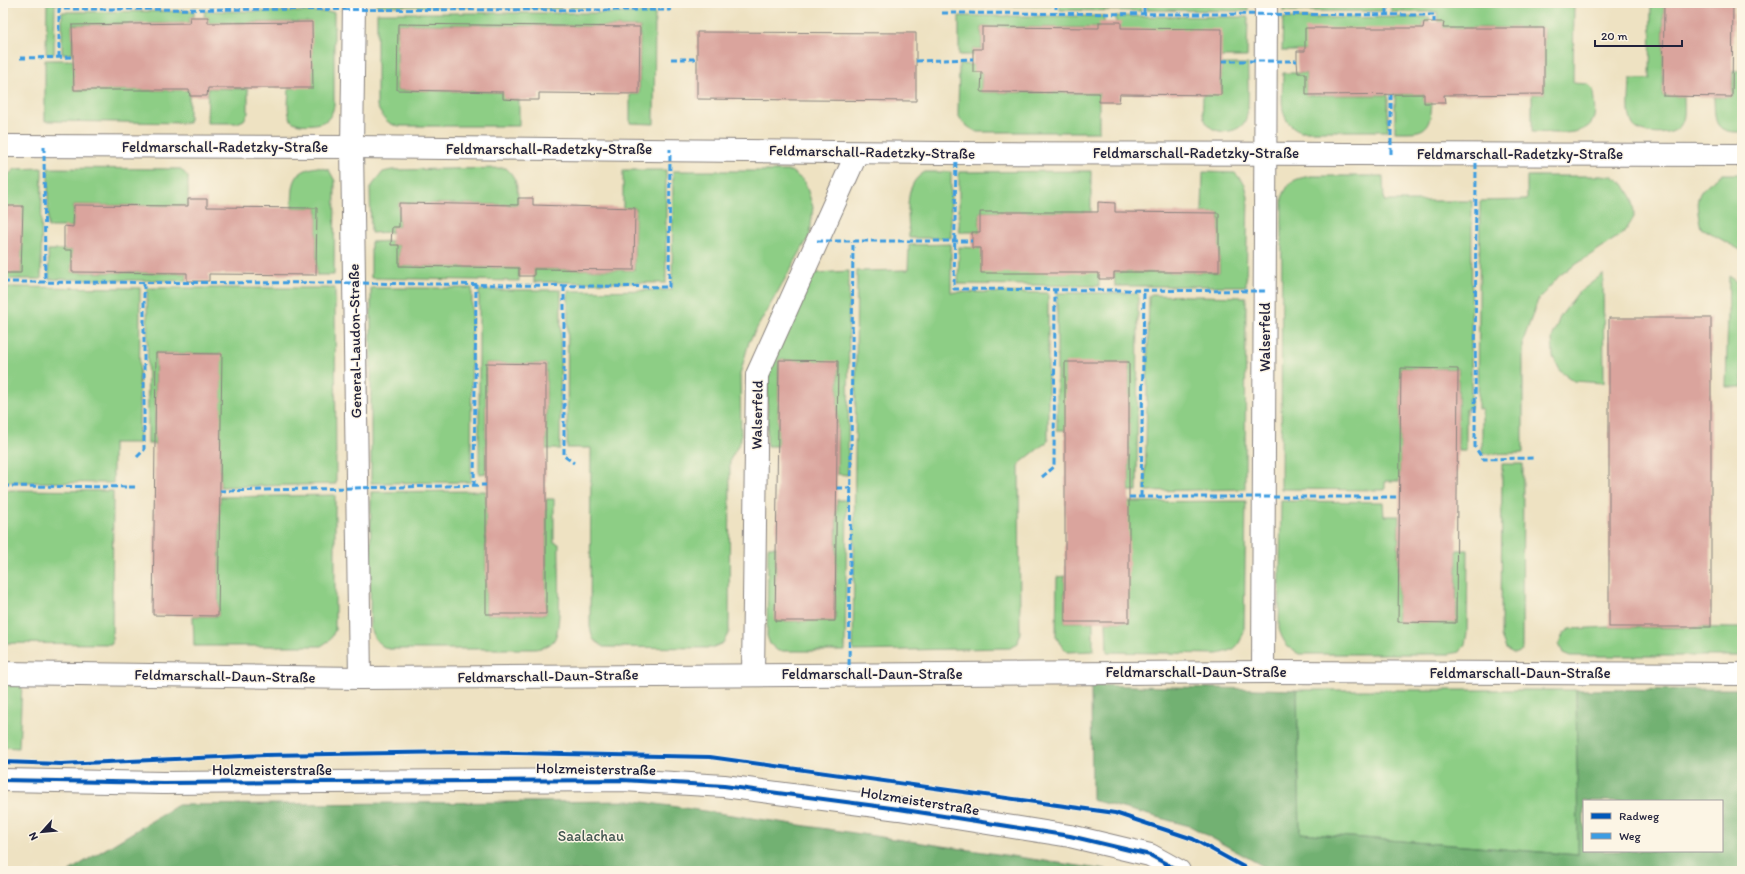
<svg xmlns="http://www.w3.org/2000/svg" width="1745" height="874" font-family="Itim,sans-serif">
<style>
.green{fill:#8dce85;stroke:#587860}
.forest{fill:#72b172;stroke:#4a6a56;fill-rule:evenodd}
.building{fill:#daa49d}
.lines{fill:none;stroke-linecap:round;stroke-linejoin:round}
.minor-casing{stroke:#88827e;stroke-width:24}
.minor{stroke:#fff;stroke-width:22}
.quiet{stroke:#3c9ce2;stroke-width:3;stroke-dasharray:6 3;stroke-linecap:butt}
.cycleway-casing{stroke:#fcf5e5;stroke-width:6}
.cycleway{stroke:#0057b8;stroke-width:4}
.labels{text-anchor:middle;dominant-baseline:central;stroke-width:3;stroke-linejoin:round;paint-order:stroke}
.street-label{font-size:15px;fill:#22223b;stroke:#fcf5e5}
.park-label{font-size:15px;fill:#425651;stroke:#fcf5e5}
</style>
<rect width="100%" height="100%" fill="#fcf5e5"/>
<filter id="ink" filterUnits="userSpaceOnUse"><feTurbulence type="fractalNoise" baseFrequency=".025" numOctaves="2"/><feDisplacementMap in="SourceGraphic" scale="8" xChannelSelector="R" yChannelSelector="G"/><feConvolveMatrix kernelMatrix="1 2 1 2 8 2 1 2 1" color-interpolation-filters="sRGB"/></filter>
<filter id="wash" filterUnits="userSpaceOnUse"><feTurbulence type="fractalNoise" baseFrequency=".012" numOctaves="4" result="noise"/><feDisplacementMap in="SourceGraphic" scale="16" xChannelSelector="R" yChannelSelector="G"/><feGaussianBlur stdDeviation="0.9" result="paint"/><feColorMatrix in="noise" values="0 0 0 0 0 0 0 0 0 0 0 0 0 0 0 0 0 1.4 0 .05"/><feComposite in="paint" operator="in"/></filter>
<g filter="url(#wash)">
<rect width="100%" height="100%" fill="#eee2c2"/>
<!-- green -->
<g class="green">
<path d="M47,3H143V5L55,4L54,54H46Z"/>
<rect x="150" y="3" width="83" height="2"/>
<rect x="242" y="3" width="93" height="3"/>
<path d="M377,3H474V7L377,6Z"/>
<path d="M482,3H561V9L482,7Z"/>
<path d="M569,3H655V5L569,8Z"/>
<rect x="959" y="3" width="93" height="3"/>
<path d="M1060,3H1141V11L1060,10Z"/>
<path d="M1147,3H1248V11L1147,10Z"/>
<rect x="1283" y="3" width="100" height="8"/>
<path d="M1391,3H1574L1573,83L1588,84L1593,89C1593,97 1596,109 1594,117C1589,139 1548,132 1532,132V94H1544V28H1443V22H1438L1437,12H1391Z"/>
<path d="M1651,3H1664L1663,96H1684C1684,107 1686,118 1680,126C1673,137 1640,136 1633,125C1626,114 1630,92 1630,79H1650Z"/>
<path d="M194,11V17H190L189,23L72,25L73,54H62V12Z"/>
<path d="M205,11L334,12V106C333,111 331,116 327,120C321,125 296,127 291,120C286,112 289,97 289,88L313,87L311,22L208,23V17H204Z"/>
<path d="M377,13H655L654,124L630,123V94H639L640,27L398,24L397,90L503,92L504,99L519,100V126H397C386,123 382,117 377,106Z"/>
<path d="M959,16H1104V22L1099,28L982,27V49H973V55H959Z"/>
<path d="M1116,16L1248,17L1247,57H1221L1121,28L1116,22Z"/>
<path d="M1430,17L1429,22H1424L1423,28L1305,51H1282L1283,18Z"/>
<path d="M45,60H74V90H189V123L45,121Z"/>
<path d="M959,64L973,65L982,72L981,92L1099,93V132H977C968,127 962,124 958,114Z"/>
<path d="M1221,64H1248C1247,78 1251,112 1244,123C1236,134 1213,135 1206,122C1201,113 1203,104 1203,95L1221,94Z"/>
<path d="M1733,71H1742V132C1713,133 1715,121 1714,97H1732Z"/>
<path d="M1283,73H1306V95H1388V131H1301C1276,122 1283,96 1283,73Z"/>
<path d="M208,88L248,89V113L244,120L237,123H207Z"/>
<path d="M1395,94H1424V103H1432C1430,134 1422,132 1395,132Z"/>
<path d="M317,167L329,170L335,181L334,275H316L317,208H292C293,185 291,171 317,167Z"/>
<path d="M42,168L41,279H3V273H21L22,207L4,206L6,177L15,169Z"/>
<path d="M48,168L181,169L188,177V206L74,205L73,227H48Z"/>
<path d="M506,168C518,179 518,190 518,205L399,203V227H392V232L371,233L370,188L383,172L392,170Z"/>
<path d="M623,170H666V283L534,282V269L634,270L635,208H623Z"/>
<path d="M673,171H791L805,182L813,207L810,235L749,342L740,374L741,440L730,460L729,632L723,643L711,648L603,647L593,639L590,627L591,448H567L568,291L672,290Z"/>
<path d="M1091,171V212H980V232H959V172Z"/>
<path d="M925,172H951V238H909C909,215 902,184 925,172Z"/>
<path d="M1203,172L1235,173L1245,184L1248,197L1246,286H1115L1114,272H1219V213H1202Z"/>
<path d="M1722,174H1742V251L1701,228C1694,197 1695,192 1722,174Z"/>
<path d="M1311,176H1383L1384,201H1472L1471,408L1466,409V451H1458V369L1401,368L1400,481H1385V490L1281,489L1282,198C1289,181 1293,179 1311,176Z"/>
<path d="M1527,176H1613L1624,184L1633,199L1634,217L1625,232L1560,275L1538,300L1523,341V453L1482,454V408L1478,409L1480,201L1527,200Z"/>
<path d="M392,241V245H399V266L519,268V281L371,278V242Z"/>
<path d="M951,244V292L1048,293V441L1019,464L1020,632L1018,643L1010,648L853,651L857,271L908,270L909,245Z"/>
<path d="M959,247L981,248L1099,273V286L958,284Z"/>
<path d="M48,250H72V272L187,273V281L49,279Z"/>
<path d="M849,271L848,475L837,474L838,362L779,360L778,446H767L768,368L812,276L817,273Z"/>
<path d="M1603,274L1604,383L1574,381L1561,372L1553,357L1552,338L1560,317L1577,294Z"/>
<path d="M1729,276L1742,285V387H1726Z"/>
<path d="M3,287L140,288L139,443H113V483L3,482Z"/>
<path d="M147,288H335L336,484L220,487L221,354L156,353L155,444H148Z"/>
<path d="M371,288H472L471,482L371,483Z"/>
<path d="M479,290H561L560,449H546V364L486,363V473L479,474Z"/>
<path d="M1057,293H1138L1137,491H1129V362L1065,363L1066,430H1057Z"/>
<path d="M1149,295L1246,297L1245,489L1145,491Z"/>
<path d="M1502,464H1523L1522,651L1515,654L1506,649L1501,637Z"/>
<path d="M3,490L113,491L112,644L3,643Z"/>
<path d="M486,491V614H546V499H554V542L559,544C558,562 563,627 554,640C550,646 542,648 535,649H389C378,645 374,639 370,628L371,492Z"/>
<path d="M335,495V630L330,640L321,646H194L193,616H218L220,497Z"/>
<path d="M837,500H847L845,651H778L770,644L767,636L768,547H776V621H835Z"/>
<path d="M1246,501L1244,631C1238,648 1236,650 1218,654L1107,652L1106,622H1129L1128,502Z"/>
<path d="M1281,501L1383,502L1384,516H1399L1398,622L1456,623L1457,550H1468L1467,633L1465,644L1460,652L1449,654H1299C1288,648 1283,642 1279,629Z"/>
<path d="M1065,576V622H1093V651L1068,652L1060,644L1056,636L1057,577Z"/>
<path d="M1609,627L1742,628V656H1570L1563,653L1559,644L1563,634L1570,629Z"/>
<path d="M3,683H22L19,748L3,747Z"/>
<path d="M1297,690H1576L1579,855L1300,833Z"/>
</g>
<!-- forest -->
<g class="forest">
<path d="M1091,685L1297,690L1300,833L1578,855L1576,690L1742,689V871H1272L1190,826L1092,800ZM1584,801H1722V851H1584Z"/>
<path d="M636,801L1113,871H69L178,805Z"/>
</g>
<g id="blocks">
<!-- building -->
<g class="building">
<path d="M1664,3H1733L1732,97L1663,96Z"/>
<path d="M190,17H208V23L312,22L313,88H208L207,96H190L189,90H74L72,25L189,23Z"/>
<path d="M1099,22H1121V28L1222,29L1221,95L1120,94L1119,102H1099V93L981,92L982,72H973V49H982V27L1099,28Z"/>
<path d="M1424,22H1444L1443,28H1544V94L1444,95L1445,103H1424V94L1306,95V73H1298L1297,61V51H1305V28H1423Z"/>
<path d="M398,24L640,27L639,94L539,93V100H519L503,99V92L397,90Z"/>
<path d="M697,32L916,33V101L697,99Z"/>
<path d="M518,198H533V205L635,208L634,270L534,269V276H519V268L399,266V245H391L392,227H399V203L518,205Z"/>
<path d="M188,199H207V207L317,208L316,275L209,274V281H187V273L72,272V250H64V226L73,227L74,205L188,206Z"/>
<path d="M1098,202L1115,203V212L1219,213V272H1114V279H1099V273H981V248H972V232H980V212H1098Z"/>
<path d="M3,206H23L21,273H3Z"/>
<rect x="1609" y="318" width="102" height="309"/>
<path d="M156,353L222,354L218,616L153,615Z"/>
<path d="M779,360L838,361L835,621H775Z"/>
<rect x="1065" y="362" width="64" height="260"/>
<path d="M486,363L546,364V614H486Z"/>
<path d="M1401,368L1458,369L1456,623L1398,622Z"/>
</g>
</g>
</g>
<g filter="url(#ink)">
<use href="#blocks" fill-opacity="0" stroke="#88827e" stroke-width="1"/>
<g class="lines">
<!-- minor casing -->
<g class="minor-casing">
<g id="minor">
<path d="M354,3L352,147L360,678"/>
<path d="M3,146L352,147L941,153L1742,155"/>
<path d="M1263,672L1266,3"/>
<path d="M3,673L360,678L1263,672L1742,674"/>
<path d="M753,674L757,375L857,153"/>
<path d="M3,780L163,783L623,780L724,786L899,809L1070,836L1150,855L1179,871"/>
</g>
</g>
<!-- minor -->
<use href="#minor" class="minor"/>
<!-- quiet -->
<g class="quiet">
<path d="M1056,3V13"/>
<path d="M942,13L1434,15V22"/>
<path d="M1144,13V3"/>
<path d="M1387,15V3"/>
<path d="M20,58L73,57"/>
<path d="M59,58V9L671,10"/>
<path d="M671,59H697"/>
<path d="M916,61L973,59"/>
<path d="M1222,61H1297"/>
<path d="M44,146L45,282"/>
<path d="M956,153L954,289L1266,291"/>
<path d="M1391,154V95"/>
<path d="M1476,154L1475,447L1483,459L1533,458"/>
<path d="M817,241H972"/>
<path d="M3,282L354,283L669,287L670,149"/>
<path d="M564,286V456L574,463"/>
<path d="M137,457L144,450V282"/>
<path d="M1042,477L1054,467L1055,290"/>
<path d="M3,486L137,487"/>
<path d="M474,486L476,284"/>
<path d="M837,488H850"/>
<path d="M220,491L486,485"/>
<path d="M1129,497H1399"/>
<path d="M1141,497L1144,290"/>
<path d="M849,674L853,241"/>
</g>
<!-- cycleway casing -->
<g class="cycleway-casing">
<g id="cycleway">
<path d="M3,762L61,764L265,755L461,752L710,757L1115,813L1193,839L1251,871"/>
<path d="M3,780L163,783L623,780L724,786L899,809L1070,836L1150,855L1179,871"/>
</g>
</g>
<!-- cycleway -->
<use href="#cycleway" class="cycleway"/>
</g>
</g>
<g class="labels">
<!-- street labels -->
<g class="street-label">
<text x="225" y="147">Feldmarschall-Radetzky-Straße</text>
<text x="549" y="149">Feldmarschall-Radetzky-Straße</text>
<text transform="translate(872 152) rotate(1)">Feldmarschall-Radetzky-Straße</text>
<text x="1196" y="153">Feldmarschall-Radetzky-Straße</text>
<text x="1520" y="154">Feldmarschall-Radetzky-Straße</text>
<text transform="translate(1265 337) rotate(-90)">Walserfeld</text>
<text transform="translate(355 341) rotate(-91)">General-Laudon-Straße</text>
<text transform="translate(757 415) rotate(-89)">Walserfeld</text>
<text x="1196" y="672">Feldmarschall-Daun-Straße</text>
<text x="1520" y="673">Feldmarschall-Daun-Straße</text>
<text x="872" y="674">Feldmarschall-Daun-Straße</text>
<text transform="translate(225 676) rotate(1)">Feldmarschall-Daun-Straße</text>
<text transform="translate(548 676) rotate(-1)">Feldmarschall-Daun-Straße</text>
<text transform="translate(596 769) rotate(1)">Holzmeisterstraße</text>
<text x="272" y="770">Holzmeisterstraße</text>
<text transform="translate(920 801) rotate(9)">Holzmeisterstraße</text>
</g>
<!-- park labels -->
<g class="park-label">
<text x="591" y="836">Saalachau</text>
</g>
</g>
<!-- margin -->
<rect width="1745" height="874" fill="none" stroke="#fcf5e5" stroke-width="16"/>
<!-- legend -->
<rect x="1583" y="800" width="140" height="52" fill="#fcf5e5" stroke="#a5a1a1"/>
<rect x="1591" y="813" width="20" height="6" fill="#0057b8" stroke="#a5a1a1"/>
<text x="1619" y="820" font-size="12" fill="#22223b">Radweg</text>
<rect x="1591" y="833" width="20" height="6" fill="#3c9ce2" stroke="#a5a1a1"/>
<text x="1619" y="840" font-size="12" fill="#22223b">Weg</text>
<!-- north arrow -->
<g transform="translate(42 832) rotate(243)" stroke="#fcf5e5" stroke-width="3" paint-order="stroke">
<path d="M0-3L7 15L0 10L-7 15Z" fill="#22223b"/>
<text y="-6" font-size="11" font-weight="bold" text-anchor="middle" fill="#22223b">N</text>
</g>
<!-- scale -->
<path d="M1595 40v6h87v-6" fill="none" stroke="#22223b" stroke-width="2"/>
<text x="1601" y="40" font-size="12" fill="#22223b" stroke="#fcf5e5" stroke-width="3" paint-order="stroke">20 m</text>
</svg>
